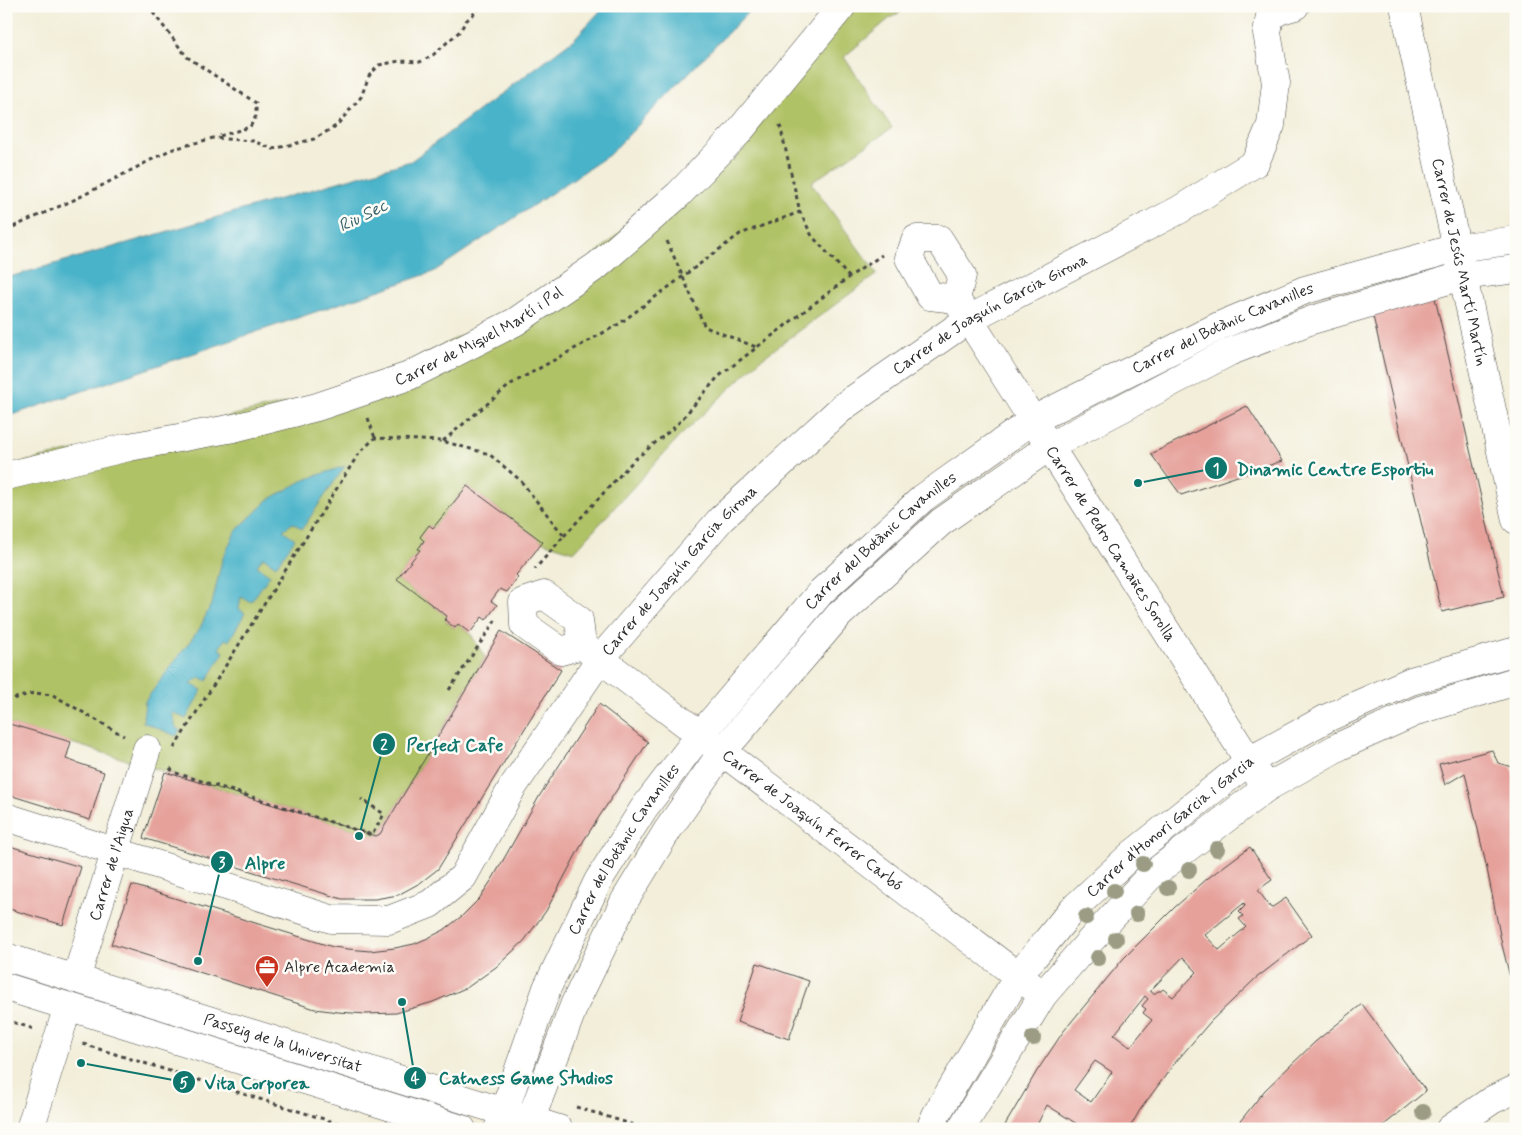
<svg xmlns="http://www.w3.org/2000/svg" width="1522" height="1135" font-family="Mynerve,sans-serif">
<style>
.green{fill:#b0c266;stroke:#6e7648}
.water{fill:#4ab3c9;stroke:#3a6f7a}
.building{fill:#e6a19b;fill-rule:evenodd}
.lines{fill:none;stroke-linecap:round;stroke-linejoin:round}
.minor-casing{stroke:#494845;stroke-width:29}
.path{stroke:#494845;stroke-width:3;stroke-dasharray:4 4;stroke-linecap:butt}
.minor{stroke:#fff;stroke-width:28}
.tree{fill:#9b9c83}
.labels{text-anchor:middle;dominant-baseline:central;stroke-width:5;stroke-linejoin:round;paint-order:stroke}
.street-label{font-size:16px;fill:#2b2b2b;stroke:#fdfcf7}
.poi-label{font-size:16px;fill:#2b2b2b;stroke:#fdfcf7;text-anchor:start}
.water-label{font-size:18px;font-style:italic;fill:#37616a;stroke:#fdfcf7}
.leader{fill:none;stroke:#0f766e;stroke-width:2}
.callout-dot{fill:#0f766e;stroke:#fdfcf7;stroke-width:2}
.mark-label{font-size:15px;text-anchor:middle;font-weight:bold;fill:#fff}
.callout-label{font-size:18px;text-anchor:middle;font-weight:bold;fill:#0f766e;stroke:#fdfcf7;stroke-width:5;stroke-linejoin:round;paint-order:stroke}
</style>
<rect width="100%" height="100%" fill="#fdfcf7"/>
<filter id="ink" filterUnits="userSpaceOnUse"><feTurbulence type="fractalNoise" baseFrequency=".02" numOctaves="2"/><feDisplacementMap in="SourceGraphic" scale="10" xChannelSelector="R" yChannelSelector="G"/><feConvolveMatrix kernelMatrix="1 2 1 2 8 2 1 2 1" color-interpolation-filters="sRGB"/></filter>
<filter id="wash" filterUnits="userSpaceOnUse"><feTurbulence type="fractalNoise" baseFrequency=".0096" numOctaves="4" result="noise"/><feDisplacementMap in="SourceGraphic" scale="20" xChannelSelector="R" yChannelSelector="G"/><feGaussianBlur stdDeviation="1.12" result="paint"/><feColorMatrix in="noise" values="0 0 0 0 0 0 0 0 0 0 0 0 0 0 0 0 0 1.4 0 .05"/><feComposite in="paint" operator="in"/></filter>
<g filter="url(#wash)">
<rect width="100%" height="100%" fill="#f2eed9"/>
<!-- green -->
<path class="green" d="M830,6H911L890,18L844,57L892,128L811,183L877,274L761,359L679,437L574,552L543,542L467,486L433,528L429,525L424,541L418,548L420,550L397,579L447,616L445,620L454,628L458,624L470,633L485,657L380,834L376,836L372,835L6,723V466L315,397L407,363L507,313L592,257L671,187L727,129Z"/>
<!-- water -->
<g class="water">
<path d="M605,6H754L609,155L433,272L6,417V278L411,161L574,39Z"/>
<path d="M345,466L302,529L293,523L283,530L295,539L276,566L263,557L257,566L270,575L251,602L241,597L239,609L245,613L229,641L225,639L219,649L224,652L207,681L200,677L191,684L202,690L186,719L172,712L176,728L180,730L176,736L143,722L145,701L200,628L213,600L222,560L235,532L268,500L304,480Z"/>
</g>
<g id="blocks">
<!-- building -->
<g class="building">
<path d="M1435,298L1504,597L1442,612L1372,312Z"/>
<path d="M1247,406L1282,461L1181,495L1151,454Z"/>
<path d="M467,486L543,542L516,575L518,577L507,592L500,589L491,601L497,605L486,620L482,617L470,633L458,624L455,628L445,620L447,616L397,579L420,550L418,549L424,541L420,537L429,525L433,528Z"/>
<path d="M501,631L561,670L438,869L420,883L398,895L375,899H342L143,838L165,772L372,835L376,836L380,834Z"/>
<path d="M599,704L648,742L584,840L546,911L524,941L496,967L468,987L433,1002L396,1013L366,1014L338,1012L315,1009L111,944L132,885L333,947L348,949L370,951L395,948L414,944L428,938L444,930L462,916L479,899L493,878L540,795Z"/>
<path d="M6,723L71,742L66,759L104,772L90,820L6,794Z"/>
<path d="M1492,750L1498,763L1512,767L1516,784V1001L1502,945L1487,869L1465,773L1445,785L1439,764Z"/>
<path d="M6,845L81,867L63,925L6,908Z"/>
<path d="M1250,847L1272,880L1258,890L1271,908L1286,898L1312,935L1255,979L1211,1021L1174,1064L1140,1110L1129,1129H1074L1077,1124L1047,1105L1038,1123L1055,1129H1018L1005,1125L1037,1071L1063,1032L1123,959L1174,908L1208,878ZM1244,903L1245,906L1239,912L1243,916L1239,919L1246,927L1219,950L1205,935ZM1183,957L1197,972L1173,997L1163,989L1161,991H1158L1154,994L1150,991ZM1145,996L1148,999L1142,1006L1146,1009L1143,1013L1152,1020L1130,1047L1114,1035ZM1095,1061L1112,1072L1091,1102L1074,1090Z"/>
<path d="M757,963L809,981L789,1039L737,1022Z"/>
<path d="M1362,1004L1426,1091L1379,1129H1234L1265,1090L1315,1042Z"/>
</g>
</g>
</g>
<g filter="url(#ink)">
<use href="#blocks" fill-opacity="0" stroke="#494845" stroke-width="1"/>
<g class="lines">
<!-- minor casing -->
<g class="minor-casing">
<g id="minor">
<path id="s1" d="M1404,6L1516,520"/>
<path id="s2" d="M956,299L930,296L909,258L916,239H939L962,275L956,299L1266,788"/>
<path id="s3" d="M6,476L129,447L234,428L317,407L409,376L515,322L598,265L678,195L737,134L842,6"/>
<path id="s4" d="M582,645L561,651L524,625L523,602L544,595L579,620L582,645L1043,995"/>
<path id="s5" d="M6,817L331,919L389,920L430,904L463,877L512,788L600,659L721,519L844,406L969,319L1179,210L1255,163L1271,125L1276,83L1267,33L1270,16L1281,10L1295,6"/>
<path id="s6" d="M6,957L559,1129"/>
<path id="s7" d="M76,979L147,749"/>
<path d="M6,987L462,1129"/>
<path d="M30,1129L64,1019"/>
<path id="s8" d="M498,1129L547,988L598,881L644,808L700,735L821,592L923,498L1033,420L1219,326L1305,290L1456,248L1516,240"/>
<path d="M527,1129L575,1003L625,900L667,831L722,752L839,615L941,522L1050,446L1229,352L1312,320L1462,276L1516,269"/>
<path id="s9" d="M930,1129L936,1115L1018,976L1072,910L1131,855L1249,761L1327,718L1411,681L1516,651"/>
<path d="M961,1129L1043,995L1091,940L1149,877L1266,788L1340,746L1420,710L1516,681"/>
<path d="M1450,1129L1492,1100L1516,1089"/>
</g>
</g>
<!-- path -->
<g class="path">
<path d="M148,6L187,57L256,103V116L250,127L216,137"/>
<path d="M780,125L800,212L812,236L849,277"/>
<path d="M6,230L76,199L170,150L213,138L253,141L273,149L314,139L336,126L361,97L369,76L379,65L399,61L420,62L433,55L460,31L466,21L482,6"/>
<path d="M667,241L705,327L756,347"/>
<path d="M368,418L375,438"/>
<path d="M443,441L511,384L619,324L740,234L800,212"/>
<path d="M564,536L634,460L676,426L718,377L849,277L882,255"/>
<path d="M449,690L497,618"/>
<path d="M6,698L12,699L34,693L53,695L124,736"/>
<path d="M174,748L359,453L375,438L442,441L489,454L520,480L564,536L535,569"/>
<path d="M170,768L173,772L372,835L384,814L361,799"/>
<path d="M6,1020L34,1029"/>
<path d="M83,1044L356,1129"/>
<path d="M576,1107L647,1129"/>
</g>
<!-- minor -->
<use href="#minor" class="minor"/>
</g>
<!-- trees -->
<g class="tree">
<circle cx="1217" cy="849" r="8"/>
<circle cx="1143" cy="864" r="8"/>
<circle cx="1189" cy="870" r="8"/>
<circle cx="1168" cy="888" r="8"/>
<circle cx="1114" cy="891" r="8"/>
<circle cx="1137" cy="914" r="8"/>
<circle cx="1086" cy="917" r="8"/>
<circle cx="1116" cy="939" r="8"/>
<circle cx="1098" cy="958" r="8"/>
<circle cx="1033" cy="1038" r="8"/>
<circle cx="1423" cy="1112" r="8"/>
</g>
</g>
<!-- icons -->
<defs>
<g id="office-pin" transform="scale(1.25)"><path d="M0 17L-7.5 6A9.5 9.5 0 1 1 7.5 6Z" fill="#c8321e" stroke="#fdfcf7"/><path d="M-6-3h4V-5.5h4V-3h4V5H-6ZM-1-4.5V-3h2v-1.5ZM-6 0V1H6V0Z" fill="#fff"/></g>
</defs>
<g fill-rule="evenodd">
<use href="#office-pin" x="267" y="967"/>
</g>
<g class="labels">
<!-- street labels -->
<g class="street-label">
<text stroke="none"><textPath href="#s1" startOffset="262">Carrer de Jesús Martí Martín</textPath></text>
<text stroke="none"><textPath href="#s5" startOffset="1268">Carrer de Joaquín Garcia Girona</textPath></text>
<text stroke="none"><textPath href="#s8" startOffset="1118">Carrer del Botànic Cavanilles</textPath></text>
<text stroke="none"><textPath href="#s3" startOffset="496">Carrer de Miquel Martí i Pol</textPath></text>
<text stroke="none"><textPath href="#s8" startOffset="712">Carrer del Botànic Cavanilles</textPath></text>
<text stroke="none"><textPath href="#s2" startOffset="470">Carrer de Pedro Camañes Sorolla</textPath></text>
<text stroke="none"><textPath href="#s5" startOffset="862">Carrer de Joaquín Garcia Girona</textPath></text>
<text stroke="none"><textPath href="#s4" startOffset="470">Carrer de Joaquín Ferrer Carbó</textPath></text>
<text stroke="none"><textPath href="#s9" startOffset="391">Carrer d'Honori Garcia i Garcia</textPath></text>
<text stroke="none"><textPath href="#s8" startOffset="308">Carrer del Botànic Cavanilles</textPath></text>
<text stroke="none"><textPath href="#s7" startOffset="120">Carrer de l'Aigua</textPath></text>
<text stroke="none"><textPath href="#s6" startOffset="290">Passeig de la Universitat</textPath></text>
</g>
<!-- poi labels -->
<g class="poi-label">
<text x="284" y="967">Alpre Academia</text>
</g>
<!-- water labels -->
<g class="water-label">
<text transform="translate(363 216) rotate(-26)">Riu Sec</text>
</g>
</g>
<!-- callouts -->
<path class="leader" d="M1138 483L1216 468M359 836L384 744M198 961L222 862M402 1002L415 1078M81 1063L184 1082"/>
<g class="callout-dot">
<circle cx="1138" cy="483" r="5"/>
<circle cx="359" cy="836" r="5"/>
<circle cx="198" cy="961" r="5"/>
<circle cx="402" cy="1002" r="5"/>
<circle cx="81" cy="1063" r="5"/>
<circle cx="1216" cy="468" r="12"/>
<circle cx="384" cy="744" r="12"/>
<circle cx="222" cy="862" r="12"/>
<circle cx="415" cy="1078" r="12"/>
<circle cx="184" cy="1082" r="12"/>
</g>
<g class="mark-label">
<text x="1216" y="474">1</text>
<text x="384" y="750">2</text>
<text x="222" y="868">3</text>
<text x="415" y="1083">4</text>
<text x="184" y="1088">5</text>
</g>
<g class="callout-label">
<text x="1335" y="475">Dinamic Centre Esportiu</text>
<text x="455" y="751">Perfect Cafe</text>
<text x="265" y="869">Alpre</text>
<text x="526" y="1084">Catness Game Studios</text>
<text x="257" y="1089">Vita Corporea</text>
</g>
<!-- margin -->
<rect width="1522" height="1135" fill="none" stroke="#fdfcf7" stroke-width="25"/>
</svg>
